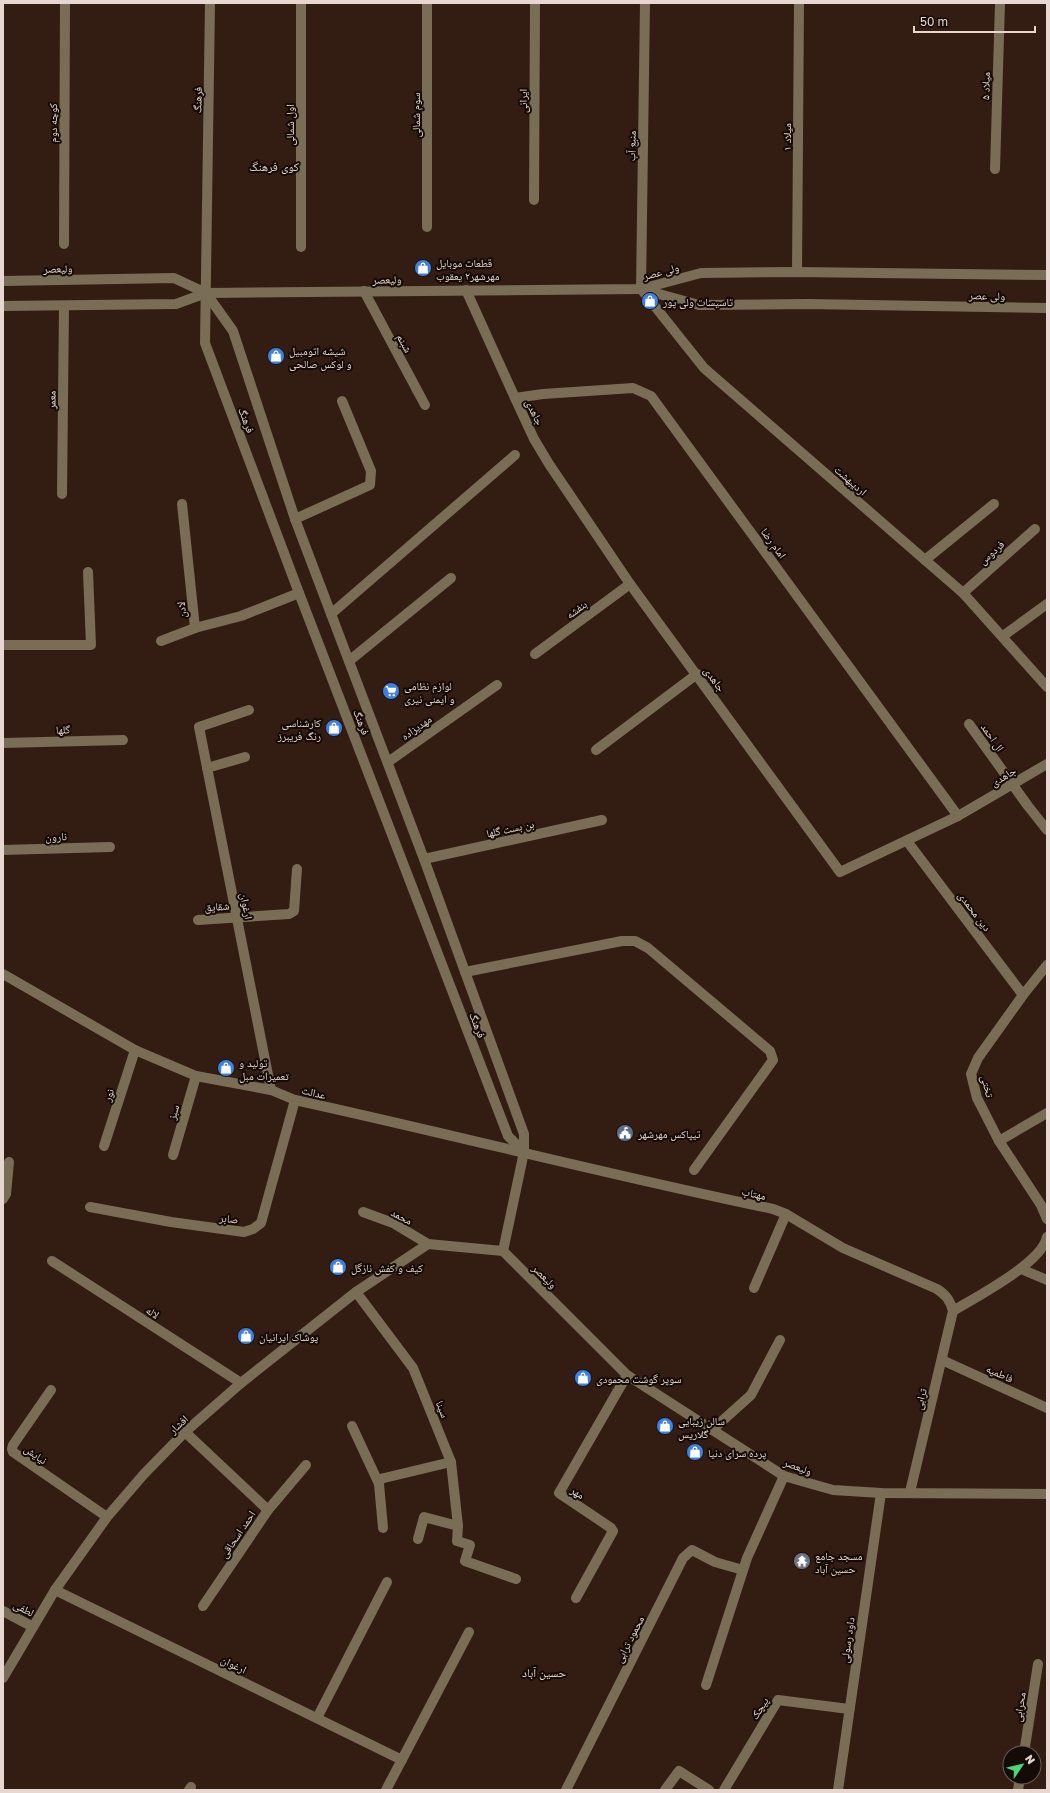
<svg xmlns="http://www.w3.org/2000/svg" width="1050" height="1793" font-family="'Golos Text','Noto Naskh Arabic',sans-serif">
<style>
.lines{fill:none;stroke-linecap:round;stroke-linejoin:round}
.minor{stroke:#796d55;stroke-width:10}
.labels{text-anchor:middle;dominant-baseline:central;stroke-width:4;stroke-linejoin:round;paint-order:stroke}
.street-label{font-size:11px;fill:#e7d7d0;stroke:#140a06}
.poi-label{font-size:11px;fill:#e7d7d0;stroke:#140a06;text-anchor:start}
.neighbourhood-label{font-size:12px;fill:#e7d7d0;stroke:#140a06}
</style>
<rect width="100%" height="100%" fill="#331d12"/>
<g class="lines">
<!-- minor -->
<g class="minor">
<path d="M210,3L205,343L299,593L508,1136L524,1152"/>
<path d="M427,3V227"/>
<path d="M995,169L1000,3"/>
<path d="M534,200L535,3"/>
<path d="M64,244L65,3"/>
<path d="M301,247V3"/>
<path d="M797,272L799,3"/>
<path d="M3,281L174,278L206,293"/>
<path d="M641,289L704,368L963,593L1047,687"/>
<path d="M641,289L699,305L807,304L1047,308"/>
<path d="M641,289L645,3"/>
<path d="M466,290L515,398L534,439L549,464L630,584L840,872L958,816L1047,764"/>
<path d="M364,291L425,405"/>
<path d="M206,293L233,331L295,519L424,859L524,1134V1152L503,1251"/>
<path d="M3,306L176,304L206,293L641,289L701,273L797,272L1047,275"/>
<path d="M515,398L543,394L633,388L651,396L958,816"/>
<path d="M62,494L64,306"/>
<path d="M182,504L195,628L241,616L299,593"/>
<path d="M295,519L370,485L371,471L342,401"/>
<path d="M925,560L994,504"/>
<path d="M963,593L1035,529"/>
<path d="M331,614L515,455"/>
<path d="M1003,636L1047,604"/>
<path d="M161,641L195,628"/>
<path d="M3,645H91L88,572"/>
<path d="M535,654L630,584"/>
<path d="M349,661L451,578"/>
<path d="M249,710L199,727L271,1090"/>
<path d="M969,724L1028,806L1047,830"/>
<path d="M3,743L123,740"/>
<path d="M596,750L697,674"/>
<path d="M388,762L497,685"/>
<path d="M207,768L245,757"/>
<path d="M907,841L1023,995"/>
<path d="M3,850L110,847"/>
<path d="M424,859L602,820"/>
<path d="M198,920L289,914L294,911L297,869"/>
<path d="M1047,965L1023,995L978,1058L971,1074L977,1098L999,1141L1041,1205L1047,1219"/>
<path d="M465,972L622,941H635L648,948L770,1051L773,1060L694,1170"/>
<path d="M3,974L135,1050L196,1076L271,1090L295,1100C455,1135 613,1176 773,1209L786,1214L843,1248L937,1289C946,1295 950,1300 953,1311L910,1492"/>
<path d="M999,1141L1047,1113"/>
<path d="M104,1146L135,1050"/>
<path d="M173,1155L196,1076"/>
<path d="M3,1199L6,1194L9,1162"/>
<path d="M90,1207L171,1222L244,1232L253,1229L261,1223L295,1100"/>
<path d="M363,1212L393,1223L428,1244L503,1251L627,1375L784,1476L833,1490L881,1493L1047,1494"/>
<path d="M52,1261L241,1383"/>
<path d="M1021,1269L1047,1280"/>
<path d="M754,1288L786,1214"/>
<path d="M356,1292L413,1368L451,1462L458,1526L457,1541L470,1545L465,1561L516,1579"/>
<path d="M953,1311C976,1297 1042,1263 1047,1237"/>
<path d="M942,1360L1047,1408"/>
<path d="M51,1390L13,1445L12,1449L13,1452L107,1517"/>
<path d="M352,1426L379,1484"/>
<path d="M712,1430L751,1395L780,1340"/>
<path d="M185,1432L268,1510"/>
<path d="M383,1528L379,1484L380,1479L451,1462"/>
<path d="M418,1539L424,1517L458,1526"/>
<path d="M55,1590L402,1760"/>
<path d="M576,1598L613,1531L611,1528L559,1493L627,1375"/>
<path d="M203,1606L268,1510L306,1465"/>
<path d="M3,1611L33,1627"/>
<path d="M3,1678L55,1590L107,1517L144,1474L185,1432L241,1383L356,1292L428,1244"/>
<path d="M706,1685L747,1558L784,1476"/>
<path d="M317,1718L387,1582"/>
<path d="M1024,1753L1038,1664"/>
<path d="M189,1790L191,1787"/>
<path d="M386,1790L469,1632"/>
<path d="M566,1790L683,1558L692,1550L715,1562L743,1570"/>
<path d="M665,1790L679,1771L709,1790"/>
<path d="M724,1790L778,1700L849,1709"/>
<path d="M838,1790L881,1493"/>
<path d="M1018,1790L1020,1777"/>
</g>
</g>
<!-- icons -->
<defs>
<g id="shop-disc" transform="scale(0.9)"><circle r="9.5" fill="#3f7fe0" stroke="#140a06"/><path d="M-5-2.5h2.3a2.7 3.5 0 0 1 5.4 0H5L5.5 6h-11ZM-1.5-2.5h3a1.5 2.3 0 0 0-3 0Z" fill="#fff"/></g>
<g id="supermarket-disc" transform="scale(0.9)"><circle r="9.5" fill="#3f7fe0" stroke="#140a06"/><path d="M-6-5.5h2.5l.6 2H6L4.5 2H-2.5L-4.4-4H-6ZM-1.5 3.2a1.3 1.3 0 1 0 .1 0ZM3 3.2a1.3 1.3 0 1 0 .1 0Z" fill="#fff"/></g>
<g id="civic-disc" transform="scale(0.9)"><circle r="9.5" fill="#5c6f8a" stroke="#140a06"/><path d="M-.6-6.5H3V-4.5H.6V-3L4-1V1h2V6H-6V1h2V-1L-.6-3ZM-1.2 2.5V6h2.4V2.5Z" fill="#fff"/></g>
<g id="temple-disc" transform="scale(0.9)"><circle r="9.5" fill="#6b7280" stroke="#140a06"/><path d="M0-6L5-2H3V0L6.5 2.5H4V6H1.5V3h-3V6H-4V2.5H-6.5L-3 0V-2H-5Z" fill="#fff"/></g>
</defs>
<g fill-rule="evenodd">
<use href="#shop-disc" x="423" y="268"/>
<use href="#shop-disc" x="650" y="301"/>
<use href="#shop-disc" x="276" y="356"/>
<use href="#supermarket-disc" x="391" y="691"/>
<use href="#shop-disc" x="334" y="728"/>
<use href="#shop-disc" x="226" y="1068"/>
<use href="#civic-disc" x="625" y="1133"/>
<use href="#shop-disc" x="338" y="1267"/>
<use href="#shop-disc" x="246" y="1336"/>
<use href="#shop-disc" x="583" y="1378"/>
<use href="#shop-disc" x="665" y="1426"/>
<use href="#shop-disc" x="695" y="1452"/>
<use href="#temple-disc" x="802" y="1561"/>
</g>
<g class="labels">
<!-- street labels -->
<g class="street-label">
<text transform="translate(985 86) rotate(-89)">میلاد ۵</text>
<text transform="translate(197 100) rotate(-89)">فرهنگ</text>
<text transform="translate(522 101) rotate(-90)">ایرانی</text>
<text transform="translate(415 115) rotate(-90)">سوم شمالی</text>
<text transform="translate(52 123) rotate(-90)">کوچه دوم</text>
<text transform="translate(289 125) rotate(-90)">اول شمالی</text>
<text transform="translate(786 137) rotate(-90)">میلاد ۱</text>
<text transform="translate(631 146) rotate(-89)">منبع آب</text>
<text transform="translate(58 268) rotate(-1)">ولیعصر</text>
<text transform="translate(661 271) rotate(-15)">ولی عصر</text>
<text transform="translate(387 279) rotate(-1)">ولیعصر</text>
<text transform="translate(987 295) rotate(1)">ولی عصر</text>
<text transform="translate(405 343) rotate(62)">شبنم</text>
<text transform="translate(51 400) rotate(-89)">معمر</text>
<text transform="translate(535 412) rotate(64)">جاهدی</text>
<text transform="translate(247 420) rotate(69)">فرهنگ</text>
<text transform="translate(851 480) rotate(41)">اردیبهشت</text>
<text transform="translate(774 543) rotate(54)">امام رضا</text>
<text transform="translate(991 552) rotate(-42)">فردوس</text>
<text transform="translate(576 609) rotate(-36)">بنفشه</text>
<text transform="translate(181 610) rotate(-96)">لادن</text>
<text transform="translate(715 679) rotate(54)">جاهدی</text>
<text transform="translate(362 722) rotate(69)">فرهنگ</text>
<text transform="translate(416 727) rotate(-35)">مهدیزاده</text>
<text transform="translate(63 729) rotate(-2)">گلها</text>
<text transform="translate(993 737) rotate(55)">ال احمد</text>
<text transform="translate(1003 776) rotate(-31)">جاهدی</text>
<text transform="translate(510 828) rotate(-12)">بن بست گلها</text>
<text transform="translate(56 836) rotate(-2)">نارون</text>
<text transform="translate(217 906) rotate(-4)">شقایق</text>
<text transform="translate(247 906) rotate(79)">ارغوان</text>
<text transform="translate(975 911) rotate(53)">دین محمدی</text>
<text transform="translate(478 1025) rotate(69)">فرهنگ</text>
<text transform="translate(988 1086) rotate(75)">تختی</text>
<text transform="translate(314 1092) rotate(13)">عدالت</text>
<text transform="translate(108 1095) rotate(-72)">نور</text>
<text transform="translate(173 1112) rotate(-74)">سبز</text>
<text transform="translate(754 1193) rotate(12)">مهتاب</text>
<text transform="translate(402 1216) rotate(27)">محمد</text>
<text transform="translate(229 1218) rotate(8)">صابر</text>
<text transform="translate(545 1276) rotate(45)">ولیعصر</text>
<text transform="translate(153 1312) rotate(33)">لاله</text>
<text transform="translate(1000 1373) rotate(25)">فاطمیه</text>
<text transform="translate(920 1399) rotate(-76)">ترابی</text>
<text transform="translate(443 1409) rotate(68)">سینا</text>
<text transform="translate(178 1424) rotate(-43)">افشار</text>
<text transform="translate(36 1454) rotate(35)">نیایش</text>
<text transform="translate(798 1466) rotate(20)">ولیعصر</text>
<text transform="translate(578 1492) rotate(34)">مهر</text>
<text transform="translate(237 1534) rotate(-56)">احمد اسحاقی</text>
<text transform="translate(24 1608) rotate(28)">لطفی</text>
<text transform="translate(629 1639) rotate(-63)">محمود ترابی</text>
<text transform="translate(847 1640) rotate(-82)">داود رسولی</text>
<text transform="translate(234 1664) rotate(26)">ارغوان</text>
<text transform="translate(1019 1707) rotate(-81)">محرابی</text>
<text transform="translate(759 1708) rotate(-58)">پیچک</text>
</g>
<!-- poi labels -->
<g class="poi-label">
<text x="436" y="262">قطعات موبایل<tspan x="436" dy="13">مهرشهر۲ یعقوب</tspan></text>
<text x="663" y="301">تاسیسات ولی پور</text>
<text x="289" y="350">شیشه اتومبیل<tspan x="289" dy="13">و لوکس صالحی</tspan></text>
<text x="404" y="685">لوازم نظامی<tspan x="404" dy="13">و ایمنی نیری</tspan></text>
<text x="321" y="722" text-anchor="end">کارشناسی<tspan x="321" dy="13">رنگ فریبرز</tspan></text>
<text x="239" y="1062">تولید و<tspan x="239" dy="13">تعمیرات مبل</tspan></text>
<text x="638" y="1133">تیپاکس مهرشهر</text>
<text x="351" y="1267">کیف و کفش نازگل</text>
<text x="259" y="1336">پوشاک ایرانیان</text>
<text x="596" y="1378">سوپر گوشت محمودی</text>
<text x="678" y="1420">سالن زیبایی<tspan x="678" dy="13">گلاریس</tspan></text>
<text x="708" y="1452">پرده سرای دنیا</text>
<text x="815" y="1555">مسجد جامع<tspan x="815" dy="13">حسین آباد</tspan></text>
</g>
<!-- neighbourhood labels -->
<g class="neighbourhood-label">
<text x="274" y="166">کوی فرهنگ</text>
<text x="544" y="1672">حسین آباد</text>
</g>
</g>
<!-- border -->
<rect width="1050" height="1793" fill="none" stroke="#e7d7d0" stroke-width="8"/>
<!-- north arrow -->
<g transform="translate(1022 1765) rotate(55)"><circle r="19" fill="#140a06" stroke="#685c57"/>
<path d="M0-3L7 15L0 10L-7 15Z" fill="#4cd676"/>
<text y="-6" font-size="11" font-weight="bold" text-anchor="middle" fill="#e7d7d0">N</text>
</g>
<!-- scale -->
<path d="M914 26v6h121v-6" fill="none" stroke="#e7d7d0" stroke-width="2"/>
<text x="920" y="26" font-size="12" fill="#e7d7d0" stroke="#140a06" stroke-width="3" paint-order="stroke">50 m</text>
</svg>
